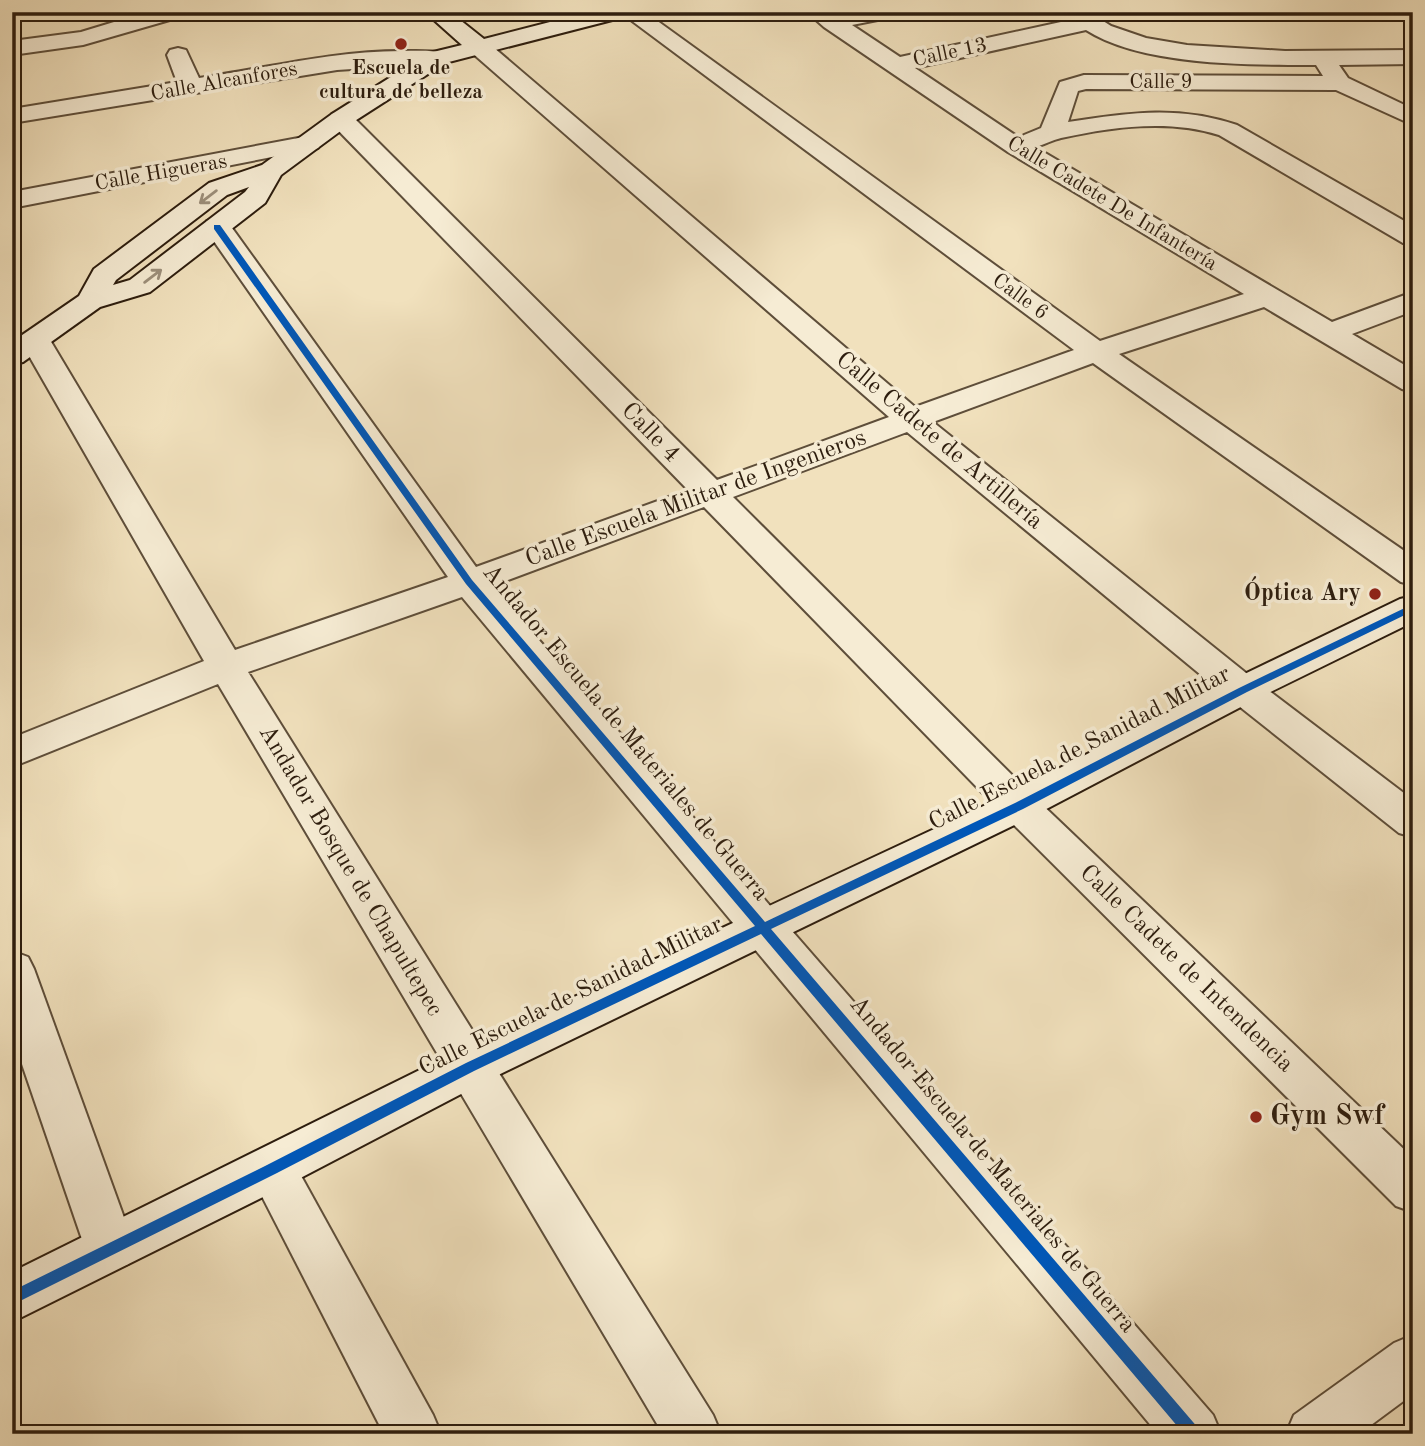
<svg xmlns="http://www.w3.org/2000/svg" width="1425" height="1446" font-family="'Old Standard TT',serif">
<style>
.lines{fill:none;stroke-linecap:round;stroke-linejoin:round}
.street-casing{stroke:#5e4e3a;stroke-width:4}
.secondary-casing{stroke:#2d1d0e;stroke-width:4}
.street{fill:#f6ecd4;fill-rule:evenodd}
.secondary{fill:#f6ecd4;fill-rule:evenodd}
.cycleway-casing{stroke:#f6ecd4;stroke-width:5}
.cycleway{fill:#0057b8;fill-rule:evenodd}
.oneway{stroke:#9c8f7b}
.poi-dot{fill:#8f2418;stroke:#f6ecd4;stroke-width:2.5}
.labels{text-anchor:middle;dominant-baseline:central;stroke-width:7;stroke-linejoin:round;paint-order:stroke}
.far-street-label{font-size:21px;fill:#2d1d0e;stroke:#f6ecd4}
.far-poi-label{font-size:21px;font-weight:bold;fill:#2d1d0e;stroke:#f6ecd4}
.street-label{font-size:24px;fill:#2d1d0e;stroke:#f6ecd4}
.poi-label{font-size:24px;font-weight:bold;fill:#2d1d0e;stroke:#f6ecd4;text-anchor:end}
.near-poi-label{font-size:28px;font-weight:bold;fill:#2d1d0e;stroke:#f6ecd4;text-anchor:start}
</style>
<rect width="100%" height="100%" fill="#f1e1bd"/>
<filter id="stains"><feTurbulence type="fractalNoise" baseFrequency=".00286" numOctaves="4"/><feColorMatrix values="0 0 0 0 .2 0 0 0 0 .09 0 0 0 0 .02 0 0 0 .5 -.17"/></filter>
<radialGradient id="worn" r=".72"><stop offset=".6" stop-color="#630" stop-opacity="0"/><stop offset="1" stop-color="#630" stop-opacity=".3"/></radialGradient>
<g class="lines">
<!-- street casing -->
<g class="street-casing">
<g id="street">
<path d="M147,12H183L180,17L83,45L12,55V41L81,32Z"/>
<path d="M620,12H645L1100,341L1244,294L1008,152L824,27L807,12L836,15L896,12L893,17L852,25L900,57L1070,20L1062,12H1089L1111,26L1146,38L1187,45L1285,51L1413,50V64L1339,65L1348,78L1413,109V125L1336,90L1086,89L1078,91L1068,122C1129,113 1177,105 1237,125L1413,226V245L1403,243L1219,135C1169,119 1112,127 1061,138C1052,140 1044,145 1035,147L1332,322L1413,292V311L1352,334L1413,370V392L1402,389L1264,307L1119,354L1413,557V585L1401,582L1093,363L933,422L1256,681L1413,800V837L1399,833L1230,699L907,432L733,497L1033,796L1413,1158V1212L1396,1206L1005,816L704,507L492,586L1213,1415L1221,1434H1158L462,597L248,672L713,1415L721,1434H663L218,684L12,767V738L204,661L20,340L25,334L35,331L45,334L50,340L235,650L448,577L204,227L207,221L217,219L227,221L476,567L688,490L332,124L329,119L332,114L341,112L350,114L717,480L889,417L470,51L467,46L470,41H486L915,407L1074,350ZM1086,30C1142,66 1250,65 1316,65L1323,76L1084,75L1060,82L1041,128L1024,135L1021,139L915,68Z"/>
<path d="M178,48L186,50L199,78C266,68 334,51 402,51C416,51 431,50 445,53L448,58L445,63L337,70L12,123V109L177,82L167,55L170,50Z"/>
<path d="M309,136L318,138L321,143L318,148L12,208V192Z"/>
<path d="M12,951L28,957L34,969L135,1248L128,1264L110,1271L92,1264L85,1248L12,1035Z"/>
<path d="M272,1147L289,1154L433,1415L441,1434H384L248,1169L255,1154Z"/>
<path d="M1413,1335V1394L1359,1434H1286L1294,1415L1394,1343Z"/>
</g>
</g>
<!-- secondary casing -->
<g class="secondary-casing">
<g id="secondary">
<path d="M425,12H450L484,39L589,12H627L624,17L445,63L350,124L281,175L265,203L150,292L100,307L23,362L12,365V342L79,296L94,269L209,183L262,165L332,114L429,53L462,45ZM249,187L245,192L130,280L113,285L116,280L227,195Z"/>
<path d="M1413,596V622L1256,699L1033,816L486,1081L289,1184L12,1322V1272L454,1053L1005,796L1230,681L1400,599Z"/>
</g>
</g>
<!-- street -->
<use href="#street" class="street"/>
<!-- secondary -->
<use href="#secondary" class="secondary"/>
<!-- cycleway casing -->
<g class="cycleway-casing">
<path id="cycleway" d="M214,225H220L472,580L765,922L1015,803L1239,688L1413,604V611L1247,692L1023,809L771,929L1199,1429L1201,1434H1184L761,934L474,1071L277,1173L12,1305V1291L267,1165L466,1063L755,926L466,584L214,229Z"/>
</g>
<!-- cycleway -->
<use href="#cycleway" class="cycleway"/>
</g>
<!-- one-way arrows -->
<defs><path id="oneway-shaft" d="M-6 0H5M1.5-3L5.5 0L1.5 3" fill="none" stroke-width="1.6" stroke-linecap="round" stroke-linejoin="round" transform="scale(1.75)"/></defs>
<g class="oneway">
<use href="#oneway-shaft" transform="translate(208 197) rotate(143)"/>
<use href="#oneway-shaft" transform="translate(153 276) rotate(-37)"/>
</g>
<!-- markers -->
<g class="poi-dot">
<circle cx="401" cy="44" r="7"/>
<circle cx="1375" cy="594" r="7"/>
<circle cx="1256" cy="1117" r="7"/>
</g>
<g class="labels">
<!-- far-street labels -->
<g class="far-street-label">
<text transform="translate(950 53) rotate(-12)">Calle 13</text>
<text transform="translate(224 82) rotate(-10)">Calle Alcanfores</text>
<text x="1161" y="82">Calle 9</text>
<text transform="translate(161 173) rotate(-10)">Calle Higueras</text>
<text transform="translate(1112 204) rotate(31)">Calle Cadete De Infantería</text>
<text transform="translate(1020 297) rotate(36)">Calle 6</text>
</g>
<!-- far-poi labels -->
<g class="far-poi-label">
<text x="401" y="68">Escuela de<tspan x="401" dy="24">cultura de belleza</tspan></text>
</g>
<!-- street labels -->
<g class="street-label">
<text transform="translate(650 433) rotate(46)">Calle 4</text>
<text transform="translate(939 441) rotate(40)">Calle Cadete de Artillería</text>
<text transform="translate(696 499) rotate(-20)">Calle Escuela Militar de Ingenieros</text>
<text transform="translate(625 733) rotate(50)">Andador Escuela de Materiales de Guerra</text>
<text transform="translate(1080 749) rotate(-27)">Calle Escuela de Sanidad Militar</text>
<text transform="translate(350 871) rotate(59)">Andador Bosque de Chapultepec</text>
<text transform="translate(1186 969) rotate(44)">Calle Cadete de Intendencia</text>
<text transform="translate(571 997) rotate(-26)">Calle Escuela de Sanidad Militar</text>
<text transform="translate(992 1165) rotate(50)">Andador Escuela de Materiales de Guerra</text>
</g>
<!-- poi labels -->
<g class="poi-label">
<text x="1361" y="594">Óptica Ary</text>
</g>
<!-- near-poi labels -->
<g class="near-poi-label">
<text x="1270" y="1117">Gym Swf</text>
</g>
</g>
<!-- margin -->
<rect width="1425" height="1446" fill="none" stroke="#f1e1bd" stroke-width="42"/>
<rect x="14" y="14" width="1397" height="1418" fill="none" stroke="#2d1d0e" stroke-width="3.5"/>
<rect x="21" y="21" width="1383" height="1404" fill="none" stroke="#2d1d0e" stroke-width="2"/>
<rect width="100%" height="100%" filter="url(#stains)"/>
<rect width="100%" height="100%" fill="url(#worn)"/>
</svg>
